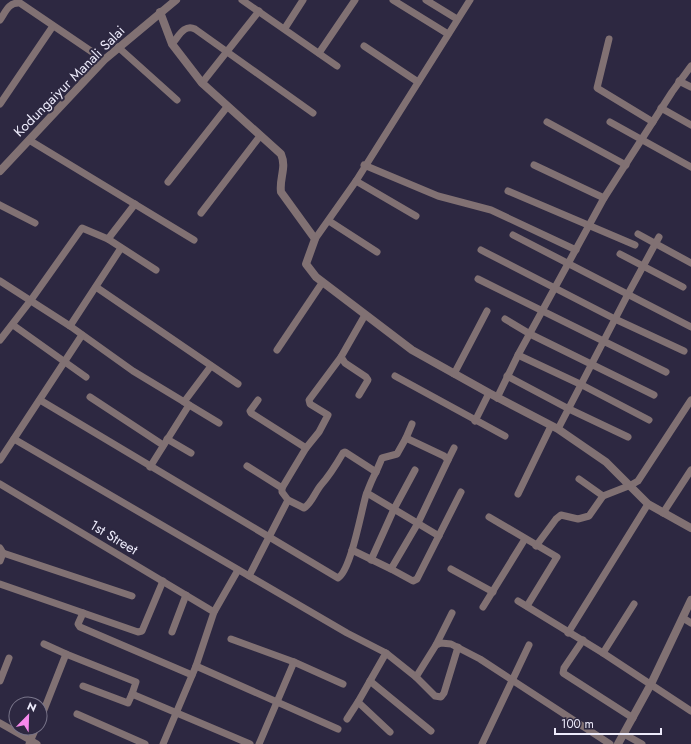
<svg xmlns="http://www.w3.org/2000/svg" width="691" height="744" font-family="Jost,sans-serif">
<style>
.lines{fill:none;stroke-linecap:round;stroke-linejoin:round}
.minor{stroke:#817173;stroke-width:7}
.tertiary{stroke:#817173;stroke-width:8}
.labels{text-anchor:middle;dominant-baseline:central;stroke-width:4;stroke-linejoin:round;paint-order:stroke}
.street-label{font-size:14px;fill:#edebfb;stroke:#2d2841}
</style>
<rect width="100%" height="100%" fill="#2d2841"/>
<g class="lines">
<!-- minor -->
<g class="minor">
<path d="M242,0L337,66"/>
<path d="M393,0L448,34"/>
<path d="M426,0L457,19"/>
<path d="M0,20C6,11 9,2 20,3L104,60"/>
<path d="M285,28L303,0"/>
<path d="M609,39L597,88L653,122"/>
<path d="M172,44C179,36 184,24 195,29L313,113"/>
<path d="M364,46L418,82"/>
<path d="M118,47L177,100"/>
<path d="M319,53L355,0"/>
<path d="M679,81L691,87"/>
<path d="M202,83L259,11"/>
<path d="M0,104L53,26"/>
<path d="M661,108L691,125"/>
<path d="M547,122L626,165"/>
<path d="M610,122L691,167"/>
<path d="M29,140L194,240"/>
<path d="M364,165L438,196L491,210L576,250"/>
<path d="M534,165L604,198"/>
<path d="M356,181L416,216"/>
<path d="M168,182L227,107"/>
<path d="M508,191L635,245"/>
<path d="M0,205L35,223"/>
<path d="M201,213L260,136"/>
<path d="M329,221L377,252"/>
<path d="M638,234L691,263"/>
<path d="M513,235L691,327"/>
<path d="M108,239L135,204"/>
<path d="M315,239L356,181L470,0"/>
<path d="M481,250L615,319L684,351"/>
<path d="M620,254L683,287"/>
<path d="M478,279L666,372"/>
<path d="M0,281L70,326L133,371L219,423"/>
<path d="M96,287L238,384"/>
<path d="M505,319L530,334L654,395"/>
<path d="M13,325L86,377"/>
<path d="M70,326L121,248"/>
<path d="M0,340L31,300L82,228L108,239L156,270"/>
<path d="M277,350L322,283"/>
<path d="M518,355L582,385L649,420"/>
<path d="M454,374L487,311"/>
<path d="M395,376L505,436"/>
<path d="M507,376L569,409L628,437"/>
<path d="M359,395L368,380L366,377L345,363L341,357L365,315"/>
<path d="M90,397L163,445"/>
<path d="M497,398L518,355L604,198L672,92L691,66"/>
<path d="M40,400L338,578C351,570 361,512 366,495C369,487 372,479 376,472L345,452L343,453C336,465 330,475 321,485C315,492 312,503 304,508L288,500L282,492V488L306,448L251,413L250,411L258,400"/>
<path d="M184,402L211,366"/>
<path d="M475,421L489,393"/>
<path d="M558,429L628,294L659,237"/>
<path d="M406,438L412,424"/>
<path d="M14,439L347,633L386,653L416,677L436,645L441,643L451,644L480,659L610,744"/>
<path d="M167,439L191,453"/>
<path d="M306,448L319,432L328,415L310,404L309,400L341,357"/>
<path d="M0,460L82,335"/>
<path d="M448,460L454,448"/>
<path d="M247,466L282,488"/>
<path d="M150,467L189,405"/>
<path d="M579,479L603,496"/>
<path d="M0,484L214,612"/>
<path d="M367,493L439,536"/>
<path d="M518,494L551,426"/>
<path d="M663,513L691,470"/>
<path d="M489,517L557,557L527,606"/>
<path d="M536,546L556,519L561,515L578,519L589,516L603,496L631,485L638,481L691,400"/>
<path d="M0,548L3,553L0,561"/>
<path d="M352,550L391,569L418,523L448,460L444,456L406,438L397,454L382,458L376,472"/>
<path d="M3,553L132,596"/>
<path d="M371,560L394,509L415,470"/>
<path d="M391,569L413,581L417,579L461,492"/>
<path d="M451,569L493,592"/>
<path d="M249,576L288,500"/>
<path d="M0,584L138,632L142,631L163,581"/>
<path d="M518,601L603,653L691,711"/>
<path d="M483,607L525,539"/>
<path d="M83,613L78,624L80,627L192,675"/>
<path d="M683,618L691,623"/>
<path d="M172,632L186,595"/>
<path d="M568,633L648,504"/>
<path d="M231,639L294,662L343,684"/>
<path d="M583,640L564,668L563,673L633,718"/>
<path d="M44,644L66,654"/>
<path d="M436,645L452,613"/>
<path d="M386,653L358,702L390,732"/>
<path d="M603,653L634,604"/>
<path d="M196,666L338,729"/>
<path d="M416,677L435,696L441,697L444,693L458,647"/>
<path d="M0,681L9,658"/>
<path d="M370,681L431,731"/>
<path d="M83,686L128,703L132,694L250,744"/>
<path d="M77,714L145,744"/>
<path d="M347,719L358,702"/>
<path d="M40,720L66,654L136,682L132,694"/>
<path d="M0,723L37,744"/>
<path d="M624,734L642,744"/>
<path d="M29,744L36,728"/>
<path d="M163,744L196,666L214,612L238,570"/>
<path d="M259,744L294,662"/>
<path d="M482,744L529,645"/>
</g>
<!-- tertiary -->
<g class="tertiary">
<path d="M160,12L172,44L202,83L281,154C287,168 279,178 281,192L315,239L306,264L316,277L412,350L489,393L558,429L606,462L648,504L691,528"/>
<path d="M0,171L104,60L176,0"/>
<path d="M618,744L651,684L691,600"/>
</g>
</g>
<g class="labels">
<!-- street labels -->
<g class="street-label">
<text transform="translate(69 81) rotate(-45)">Kodungaiyur Manali Salai</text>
<text transform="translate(114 537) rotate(31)">1st Street</text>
</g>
</g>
<!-- north arrow -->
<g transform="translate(28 716) rotate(23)"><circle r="19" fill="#2d2841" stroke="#7a768b"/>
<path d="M0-3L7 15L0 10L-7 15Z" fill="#f788ec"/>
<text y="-6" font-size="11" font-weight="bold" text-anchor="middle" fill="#edebfb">N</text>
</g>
<!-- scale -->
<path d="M555 728v6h106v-6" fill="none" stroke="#edebfb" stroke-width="2"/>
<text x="561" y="728" font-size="12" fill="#edebfb" stroke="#2d2841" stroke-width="3" paint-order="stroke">100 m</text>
</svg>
